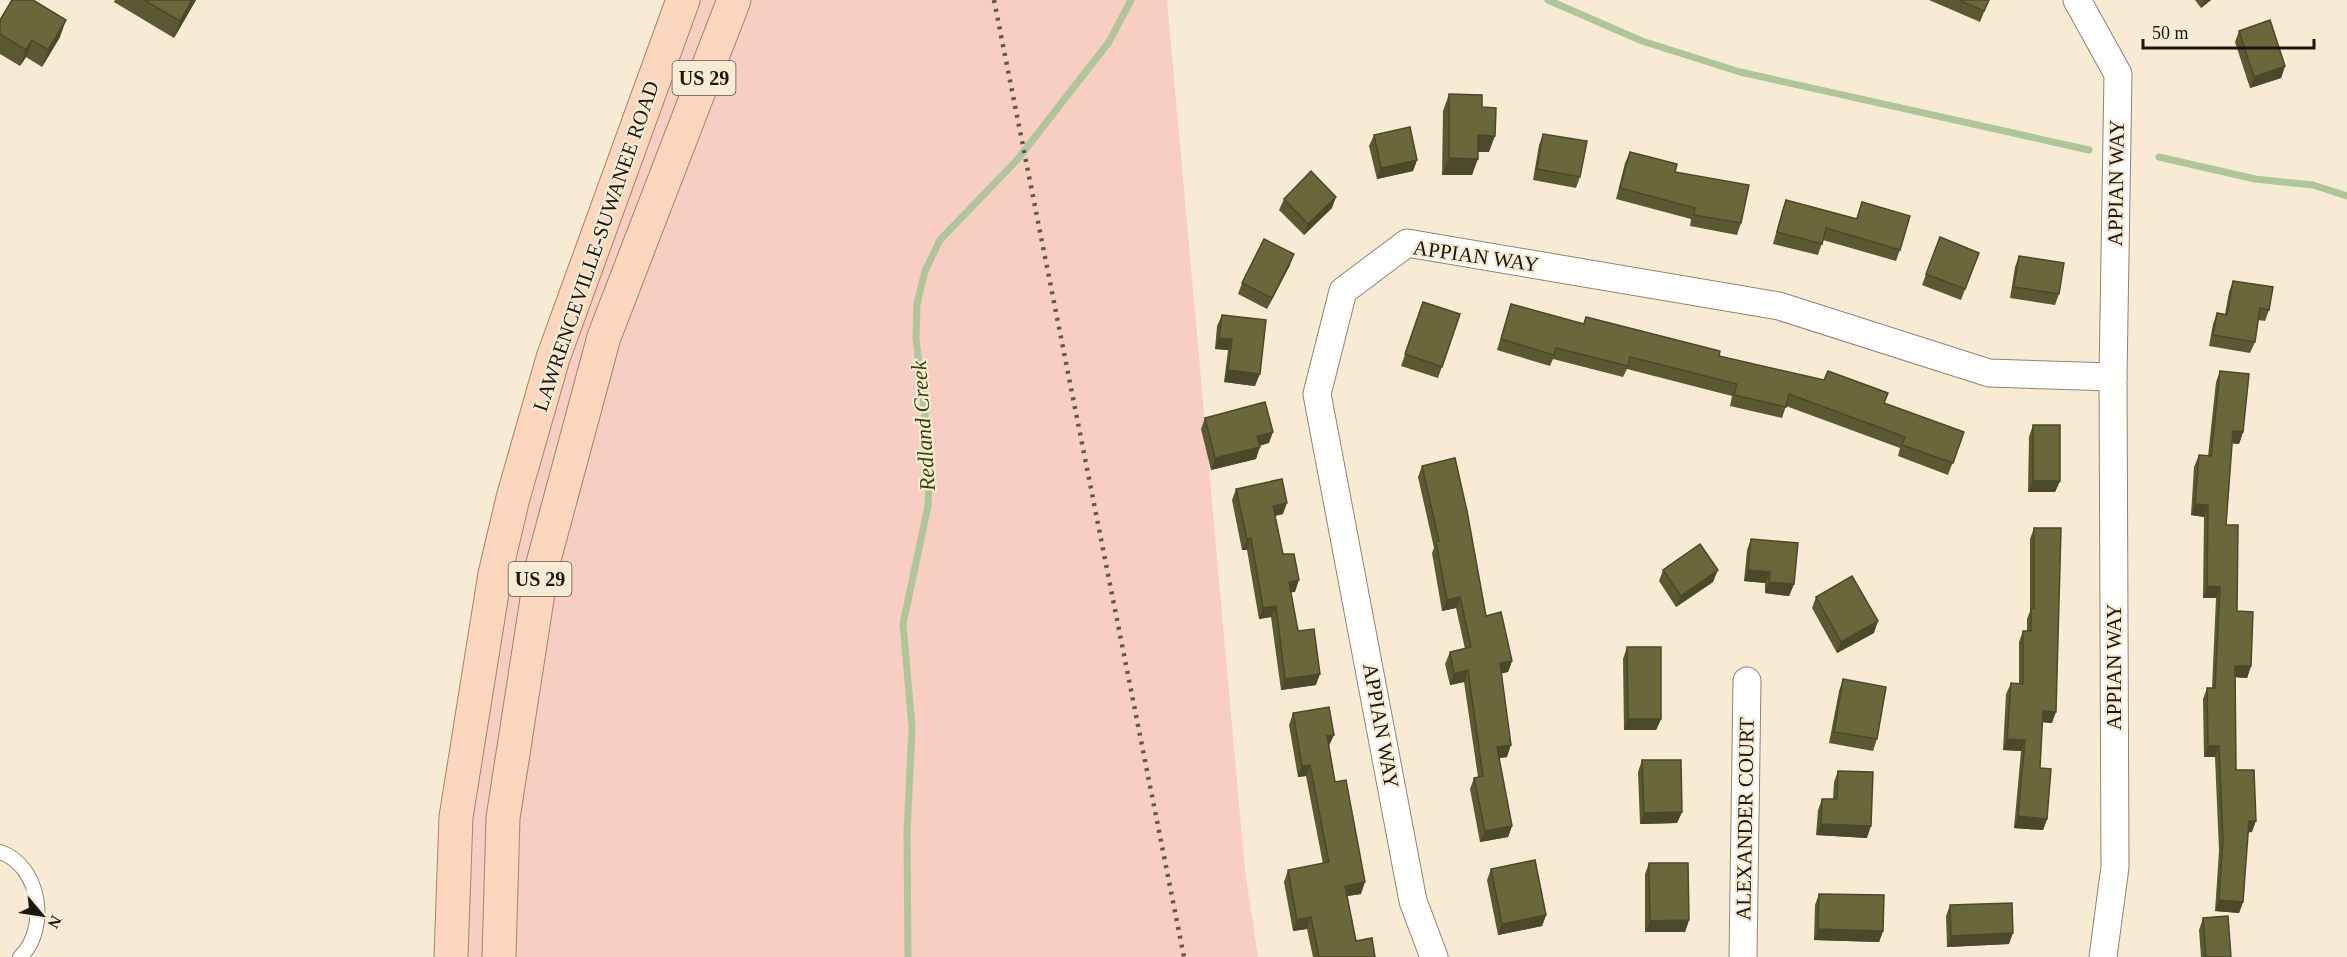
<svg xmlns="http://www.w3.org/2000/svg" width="2347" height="957" font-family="'Times New Roman',serif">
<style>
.green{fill:#f8cdc2}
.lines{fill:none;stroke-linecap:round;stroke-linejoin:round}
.stream{stroke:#afc69a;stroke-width:7}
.service-casing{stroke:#908571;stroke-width:16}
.minor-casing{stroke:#908571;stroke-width:29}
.primary-casing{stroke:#aa8364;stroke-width:35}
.service{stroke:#fff;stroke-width:14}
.minor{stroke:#fff;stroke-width:27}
.primary{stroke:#fad7bd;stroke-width:33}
.rail{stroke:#61594d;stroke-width:4.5;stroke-dasharray:3 6;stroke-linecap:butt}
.wall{fill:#5b5932}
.shaded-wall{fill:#4a4929}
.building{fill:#6a683a;stroke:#4a4929;stroke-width:1.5}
.labels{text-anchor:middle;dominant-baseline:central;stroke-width:4.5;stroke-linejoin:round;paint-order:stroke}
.shield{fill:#f7ebd4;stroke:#5d564a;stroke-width:1.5}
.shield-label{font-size:20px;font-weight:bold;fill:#1b160f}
.street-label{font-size:21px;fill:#1b160f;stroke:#f7ebd4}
.water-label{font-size:22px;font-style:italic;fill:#2d4804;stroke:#f7ebd4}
</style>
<rect width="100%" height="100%" fill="#f7ebd4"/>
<!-- green -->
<path class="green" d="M671,0H1167L1245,871L1258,957H454L438,844L651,55Z"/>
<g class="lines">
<!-- stream -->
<g class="stream">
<path d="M1548,0L1642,41L1740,72L2089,150"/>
<path d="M2159,157L2255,179L2313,185L2347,196"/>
<path d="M908,957L907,834L912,727L903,624L928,506L930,459L916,338L917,304L925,271L940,240L1017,160L1109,42L1131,0"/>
</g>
<!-- service casing -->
<g class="service-casing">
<path id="service" d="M0,852C40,865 50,929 20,957"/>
</g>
<!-- minor casing -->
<g class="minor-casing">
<g id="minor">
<path d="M2077,0L2118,74L2113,377L2115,867L2103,957"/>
<path d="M1434,957L1413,901L1317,394L1343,291L1407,243L1779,306L1989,373L2113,377"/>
<path d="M1743,957L1747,681"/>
</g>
</g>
<!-- primary casing -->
<g class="primary-casing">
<g id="primary">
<path d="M451,957L456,817L495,574L513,498L553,358L683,0"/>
<path d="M499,957L503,818L542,567L604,337L734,0"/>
</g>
</g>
<!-- service -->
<use href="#service" class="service"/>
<!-- minor -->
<use href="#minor" class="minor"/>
<!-- primary -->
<use href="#primary" class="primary"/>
<!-- rail -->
<path class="rail" d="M994,0L1184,957"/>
</g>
<!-- wall -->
<g class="wall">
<path d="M115,0H196L174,38L114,2Z"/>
<path d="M1929,0H1989L1980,22Z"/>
<path d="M2195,0H2211L2201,8Z"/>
<path d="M0,20L60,37L42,67L26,57L20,66L0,54Z"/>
<path d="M2239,31L2285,66L2281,78L2250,88L2235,42Z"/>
<path d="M1449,94L1482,107L1489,152H1478L1472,175H1442L1443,111Z"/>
<path d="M1543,134L1580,177L1576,188L1533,180L1539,145Z"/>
<path d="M1374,135L1417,160L1413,171L1377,179L1369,146Z"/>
<path d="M1630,152L1675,172L1741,223L1737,235L1690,226L1691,219L1616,199L1625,163Z"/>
<path d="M1284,199L1332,208L1304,235L1279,210Z"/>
<path d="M1786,200L1856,219L1862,202L1900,250L1896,261L1823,240L1818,255L1773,244L1782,211Z"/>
<path d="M1940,237L1979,253L1961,300L1922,285Z"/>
<path d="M2019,256L2059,294L2055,305L2010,298L2015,267Z"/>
<path d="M1290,265L1267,309L1238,294L1242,283Z"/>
<path d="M2233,281L2269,310L2265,321L2258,320L2255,342L2250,353L2209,346L2213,324L2217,313L2225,314L2229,292Z"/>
<path d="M1423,302L1460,314L1438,378L1401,366Z"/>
<path d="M1511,304L1583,324L1586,317L1884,403L1964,432L1948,475L1898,456L1900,448L1786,406L1782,418L1730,406L1732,396L1627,369L1623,377L1553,359L1550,366L1497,350Z"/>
<path d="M1222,315L1255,386L1224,382L1228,350L1215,349L1217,326Z"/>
<path d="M2220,371L2243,432L2239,444L2232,443L2226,525L2237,611L2251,666L2247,678L2235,677L2236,770L2252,832H2248L2243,902L2239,913L2215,911L2219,851L2215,757H2204L2203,699L2207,688H2212L2216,598H2203L2204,517L2191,515L2194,467L2199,455L2208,456L2216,382Z"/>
<path d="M1205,418L1269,443L1259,446L1256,459L1211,470L1201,429Z"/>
<path d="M2033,425L2060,481L2055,492H2028L2029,437Z"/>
<path d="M1422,466L1486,616L1512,661L1508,672L1501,673L1507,757L1499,758L1512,826L1508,837L1480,842L1470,789L1474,778L1478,777L1464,682L1450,685L1445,664L1450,652L1465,649L1456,608L1442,611L1432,553L1434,548L1418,477Z"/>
<path d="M1236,489L1283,514L1275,516L1283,554L1295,592H1291L1298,631L1316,685L1281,690L1271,617L1259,619L1247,550H1242L1232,500Z"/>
<path d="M2034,528L2052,723L2042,722L2040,768L2047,819L2043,830L2014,828L2021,751L2003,750L2006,694L2011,683H2019V642L2023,631H2027V619L2030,611V539Z"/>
<path d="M1751,539L1794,584L1789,596L1765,593V583L1744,581L1747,550Z"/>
<path d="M1663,570L1713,582L1676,607L1659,581Z"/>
<path d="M1816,597L1874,633L1837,653L1812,608Z"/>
<path d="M1627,647L1661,719L1656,730H1624L1623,659Z"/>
<path d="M1843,679L1877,739L1873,751L1829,743L1839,691Z"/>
<path d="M1293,713L1329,746L1335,782L1361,894L1347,896L1356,941L1375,957H1313L1307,929L1293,931L1284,882L1288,870L1323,864L1306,776L1298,777L1289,725Z"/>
<path d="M1642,760L1682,812L1677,823L1640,824L1638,772Z"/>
<path d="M1838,771L1867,838L1816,835L1818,810L1822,799H1833L1834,782Z"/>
<path d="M1649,863L1689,920L1685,932H1645V874Z"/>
<path d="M1491,869L1546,915L1542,926L1498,935L1487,880Z"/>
<path d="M1819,894L1883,931L1879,942L1814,940L1815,905Z"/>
<path d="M1950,905L2009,944L1947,947L1946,916Z"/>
<path d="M2203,918L2231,957H2201L2199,930Z"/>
</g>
<!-- shaded-wall -->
<g class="shaded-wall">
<path d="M192,0H196L174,38L180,21Z"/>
<path d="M2204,0H2211L2201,8Z"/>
<path d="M66,20L60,37L42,67L48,50Z"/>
<path d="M32,40L26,57L20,66L26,50Z"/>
<path d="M2285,66L2281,78L2250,88L2254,77Z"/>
<path d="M1478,135L1495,136L1489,152H1472Z"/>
<path d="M1449,158L1478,159L1472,175H1442Z"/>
<path d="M1417,160L1413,171L1377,179L1381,168Z"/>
<path d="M1336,197L1332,208L1304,235L1308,224Z"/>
<path d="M1294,254L1290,265L1267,309L1272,298Z"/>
<path d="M1219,338L1232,339L1228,350L1215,349Z"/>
<path d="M1228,370L1260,374L1255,386L1224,382Z"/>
<path d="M2233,431L2243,432L2239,444L2229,443Z"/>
<path d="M1273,432L1269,443L1253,447L1257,436Z"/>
<path d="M1260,447L1256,459L1211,470L1215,458Z"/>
<path d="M2033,481H2060L2055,492H2028Z"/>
<path d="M1287,503L1283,514L1269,517L1273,506Z"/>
<path d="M2195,504L2208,505L2204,517L2191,515Z"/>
<path d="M1251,538L1247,550H1242L1247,539Z"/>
<path d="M1718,570L1713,582L1676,607L1681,596Z"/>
<path d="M1748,570L1770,572L1765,583L1744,581Z"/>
<path d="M1299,580L1295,592L1285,593L1289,582Z"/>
<path d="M1769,582L1794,584L1789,596L1765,593Z"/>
<path d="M2207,586L2220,587L2216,598H2203Z"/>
<path d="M1460,597L1456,608L1442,611L1447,600Z"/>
<path d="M1276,606L1271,617L1259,619L1263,608Z"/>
<path d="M1878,621L1874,633L1837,653L1841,642Z"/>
<path d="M1512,661L1508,672L1495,675L1500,663Z"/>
<path d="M2235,666H2251L2247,678L2231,677Z"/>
<path d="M1468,670L1464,682L1450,685L1454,674Z"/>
<path d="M1320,674L1316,685L1281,690L1285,679Z"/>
<path d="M2043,711L2056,712L2052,723L2039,722Z"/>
<path d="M1628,719H1661L1656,730H1624Z"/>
<path d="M1334,735L1329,746L1323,748L1327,736Z"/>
<path d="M2007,739L2025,740L2021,751L2003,750Z"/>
<path d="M1511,745L1507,757L1493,759L1497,747Z"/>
<path d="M2208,746H2219L2215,757H2204Z"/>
<path d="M1310,765L1306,776L1298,777L1302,766Z"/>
<path d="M1682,812L1677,823L1640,824L1644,813Z"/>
<path d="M2018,816L2047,819L2043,830L2014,828Z"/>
<path d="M2249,821H2256L2252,832L2244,833Z"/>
<path d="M1821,824L1871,826L1867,838L1816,835Z"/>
<path d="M1512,826L1508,837L1480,842L1485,831Z"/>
<path d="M1365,882L1361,894L1341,897L1345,886Z"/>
<path d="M2219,900L2243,902L2239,913L2215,911Z"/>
<path d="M1546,915L1542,926L1498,935L1502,924Z"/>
<path d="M1311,917L1307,929L1293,931L1297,920Z"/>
<path d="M1689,920L1685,932H1645L1650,921Z"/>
<path d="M1818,929L1883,931L1879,942L1814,940Z"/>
<path d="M2013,933L2009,944L1947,947L1951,936Z"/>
</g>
<!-- building -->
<g class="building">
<path d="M12,0H33L66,20L48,50L32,40L26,50L0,34V20Z"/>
<path d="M144,0H192L180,21Z"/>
<path d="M1959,0H1989L1984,11Z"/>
<path d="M2270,20L2285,66L2254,77L2239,31Z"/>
<path d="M1449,94L1482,95V107L1496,108L1495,136L1478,135V159L1449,158Z"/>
<path d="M1410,127L1417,160L1381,168L1374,135Z"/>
<path d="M1543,134L1587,141L1580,177L1537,169Z"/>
<path d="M1630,152L1677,164L1675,172L1749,185L1741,223L1694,215L1695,208L1620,188Z"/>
<path d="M1311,171L1336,197L1308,224L1284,199Z"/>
<path d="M1786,200L1857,219L1862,202L1910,216L1900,250L1826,228L1822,244L1777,232Z"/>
<path d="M1940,237L1979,253L1965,289L1926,274Z"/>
<path d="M1264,239L1294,254L1272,298L1242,283Z"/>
<path d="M2019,256L2064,263L2059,294L2014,287Z"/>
<path d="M2233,281L2273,287L2269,310L2260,308L2255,342L2213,335L2217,313L2227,315Z"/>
<path d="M1423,302L1460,314L1442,367L1405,354Z"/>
<path d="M1511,304L1584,324L1586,317L1720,351L1719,356L1824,380L1828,371L1888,393L1884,403L1964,432L1953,463L1902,445L1905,437L1789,394L1786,407L1734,395L1737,384L1630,357L1628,366L1556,348L1554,355L1501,339Z"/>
<path d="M1222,315L1266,320L1260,374L1228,370L1232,339L1219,338Z"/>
<path d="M2220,371L2249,374L2243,432L2233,431L2226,525H2238L2237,611L2253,612L2251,666H2235L2236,770H2254L2256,821H2249L2243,902L2219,900L2223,839L2219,746H2208L2207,688H2215L2220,587L2207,586L2208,505L2195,504L2199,455L2211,456Z"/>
<path d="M1265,402L1273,432L1257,436L1260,447L1215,458L1205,418Z"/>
<rect x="2033" y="425" width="27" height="56"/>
<path d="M1455,458L1467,511L1486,616L1501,612L1512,661L1500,663L1511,745L1497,747L1512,826L1485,831L1474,778L1483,776L1468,670L1454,674L1450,652L1471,647L1460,597L1447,600L1436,542L1439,541L1422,466Z"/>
<path d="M1282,479L1287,503L1273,506L1283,554H1294L1299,580L1289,582L1298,631L1314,629L1320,674L1285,679L1276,606L1263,608L1251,538L1247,539L1236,489Z"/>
<path d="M2034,528H2061L2056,712L2043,711L2040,768L2051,769L2047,819L2018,816L2025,740L2007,739L2011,683L2023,684V631H2031V608H2034Z"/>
<path d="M1751,539L1798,543L1794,584L1769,582L1770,572L1748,570Z"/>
<path d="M1700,544L1718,570L1681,596L1663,570Z"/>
<path d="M1852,576L1878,621L1841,642L1816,597Z"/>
<path d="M1627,647H1661V719H1628Z"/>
<path d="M1843,679L1886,687L1877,739L1834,732Z"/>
<path d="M1329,707L1334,735L1327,736L1335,782L1346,780L1365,882L1345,886L1356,941L1372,938L1375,957H1319L1311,917L1297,920L1288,870L1329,862L1310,765L1302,766L1293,713Z"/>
<path d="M1642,760H1681L1682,812L1644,813Z"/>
<path d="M1838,771L1873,772L1871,826L1821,824L1822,799H1837Z"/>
<path d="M1535,860L1546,915L1502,924L1491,869Z"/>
<path d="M1649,863H1688L1689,920L1650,921Z"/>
<path d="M1819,894L1884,895L1883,931L1818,929Z"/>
<path d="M2012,903L2013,933L1951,936L1950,905Z"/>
<path d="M2228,916L2231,957H2206L2203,918Z"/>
</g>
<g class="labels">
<!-- shield labels -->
<g class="shield">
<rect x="672.5" y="61" width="63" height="34" rx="4.5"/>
<rect x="508.5" y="562" width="63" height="34" rx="4.5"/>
</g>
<g class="shield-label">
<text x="704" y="78">US 29</text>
<text x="540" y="579">US 29</text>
</g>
<!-- street labels -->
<g class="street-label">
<text transform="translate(2116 183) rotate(-89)">APPIAN WAY</text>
<text transform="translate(596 246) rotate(-71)">LAWRENCEVILLE-SUWANEE ROAD</text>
<text transform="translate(1476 256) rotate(8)">APPIAN WAY</text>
<text transform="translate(2114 667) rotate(-90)">APPIAN WAY</text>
<text transform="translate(1381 726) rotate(80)">APPIAN WAY</text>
<text transform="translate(1745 819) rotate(-89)">ALEXANDER COURT</text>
</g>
<!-- water labels -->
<g class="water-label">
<text transform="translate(923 426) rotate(-94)">Redland Creek</text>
</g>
</g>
<!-- north arrow -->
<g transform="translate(42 915) rotate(119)" stroke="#f7ebd4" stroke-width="4.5" paint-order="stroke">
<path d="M0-4.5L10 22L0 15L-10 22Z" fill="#1b160f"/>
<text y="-9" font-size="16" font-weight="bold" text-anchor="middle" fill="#1b160f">N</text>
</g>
<!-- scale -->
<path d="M2143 39v9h171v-9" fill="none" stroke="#1b160f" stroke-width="3"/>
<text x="2152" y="39" font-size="18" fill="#1b160f" stroke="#f7ebd4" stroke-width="4.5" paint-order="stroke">50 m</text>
</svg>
